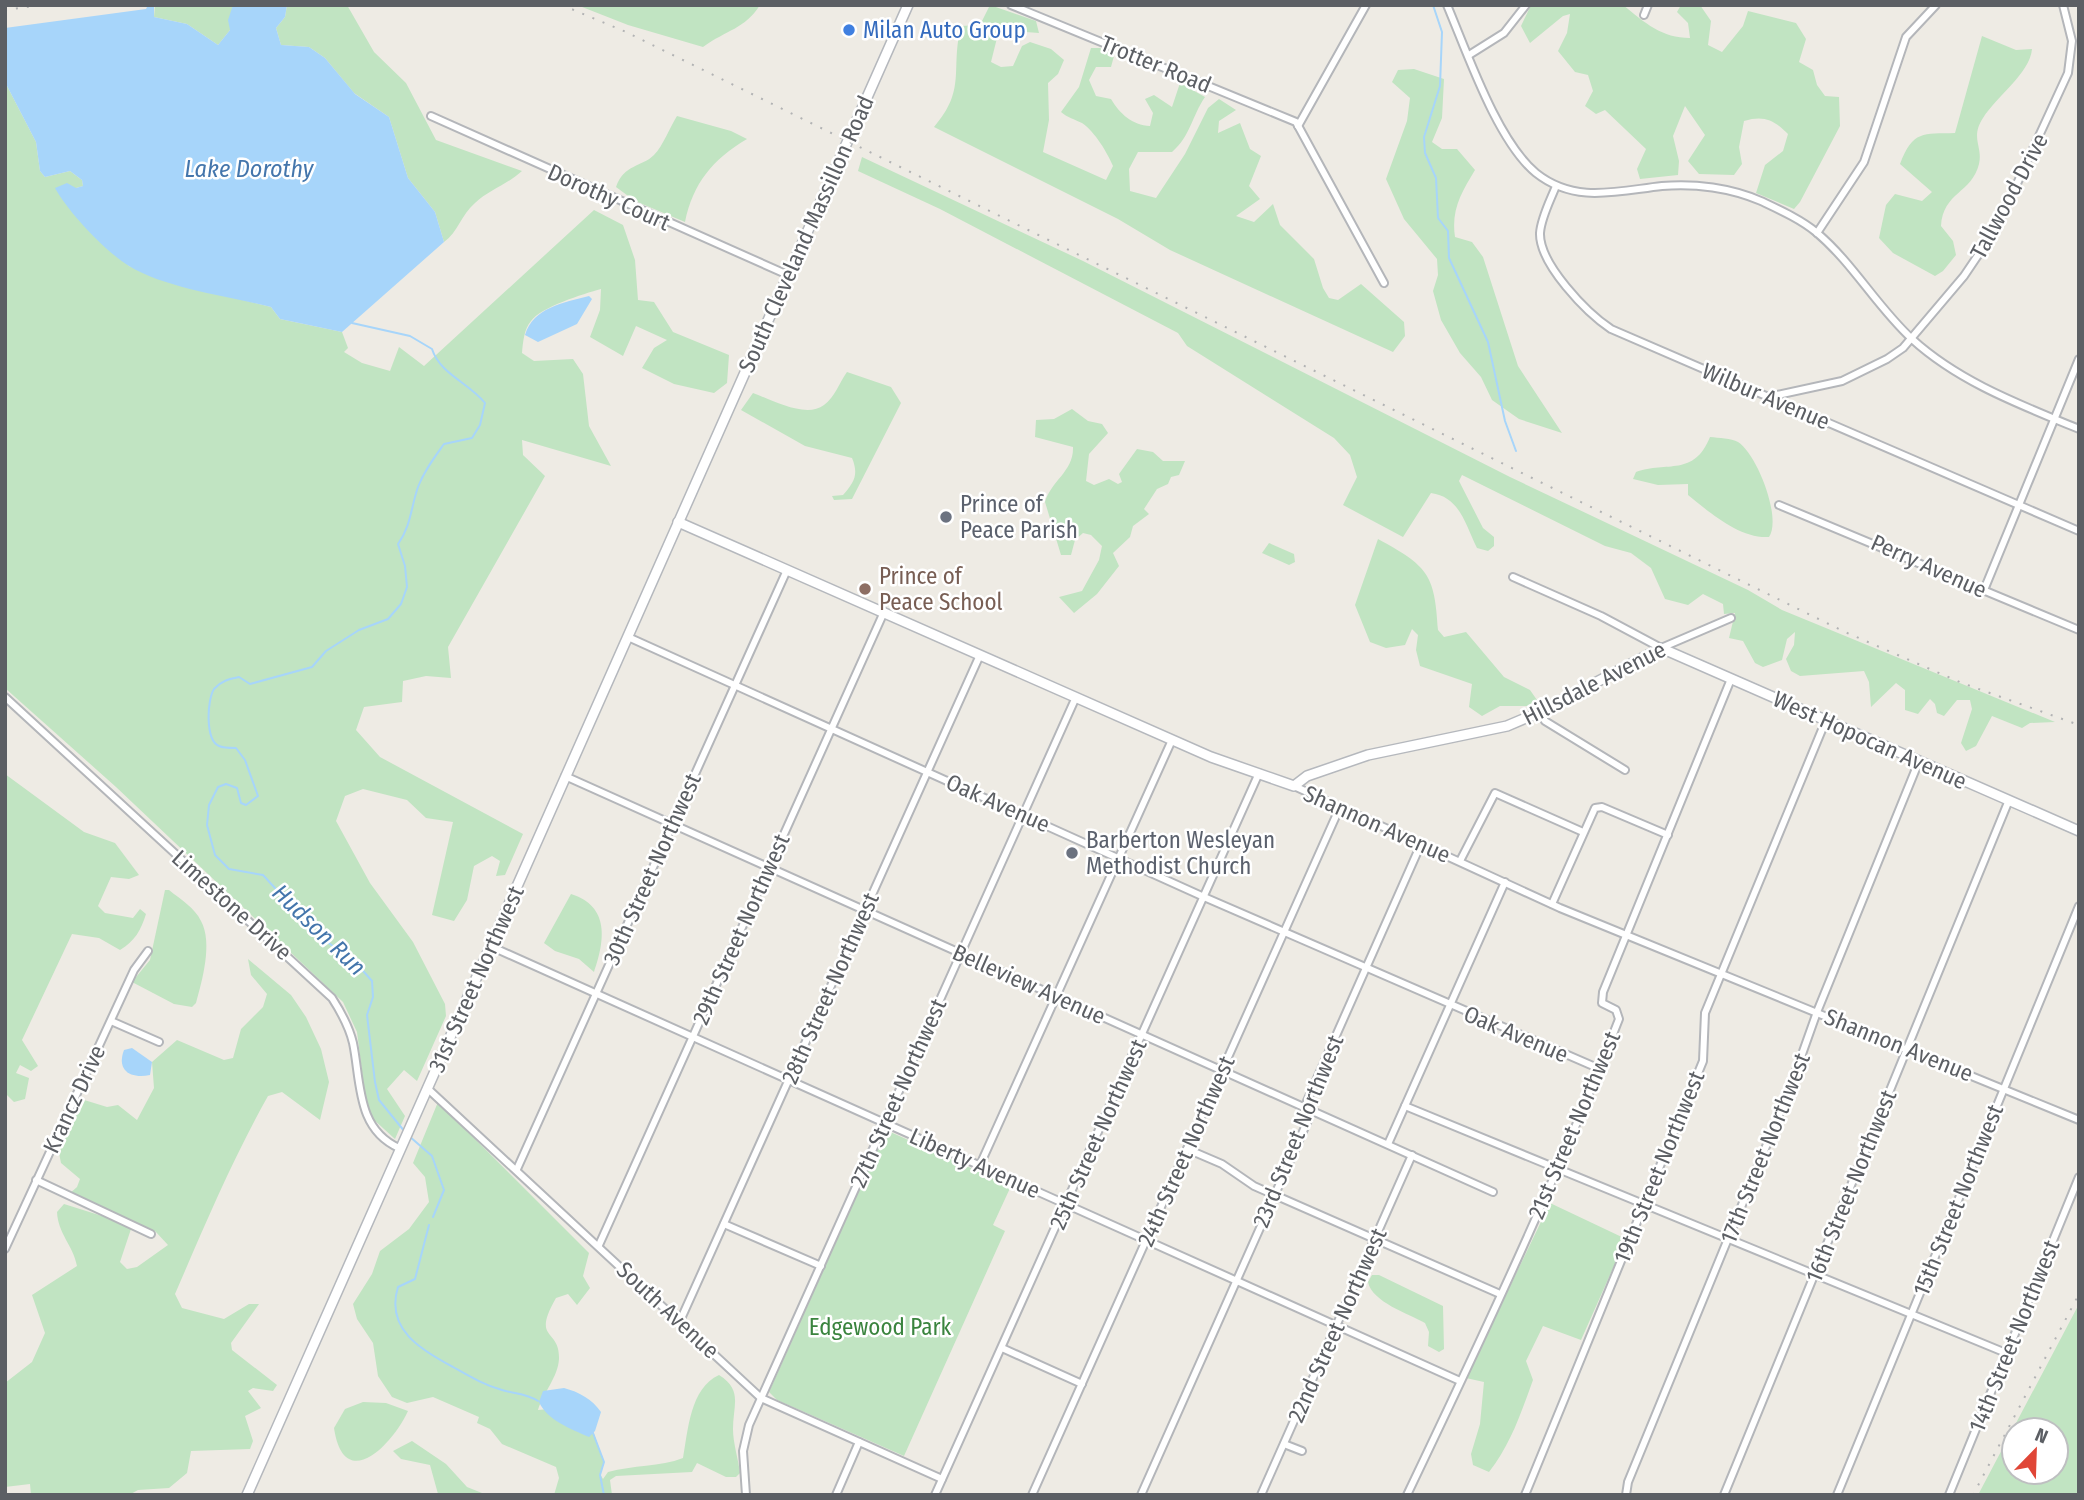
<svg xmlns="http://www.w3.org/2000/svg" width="2084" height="1500" font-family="'Fira Sans Condensed',sans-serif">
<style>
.green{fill:#c1e4c2;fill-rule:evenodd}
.water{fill:#a7d5fa}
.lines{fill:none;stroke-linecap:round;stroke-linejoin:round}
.stream{stroke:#a7d5fa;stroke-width:2}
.street-casing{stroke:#b4b6ba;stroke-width:10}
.secondary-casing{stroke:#b5b8bd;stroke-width:12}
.street{stroke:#fff;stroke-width:6}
.secondary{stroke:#fff;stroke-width:9}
.rail{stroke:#b2b3b4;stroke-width:2;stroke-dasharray:2 9;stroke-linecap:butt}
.shop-dot{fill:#3f7fe0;stroke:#fff;stroke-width:2.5}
.worship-dot{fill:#6b7280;stroke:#fff;stroke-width:2.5}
.education-dot{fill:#8d6e63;stroke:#fff;stroke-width:2.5}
.labels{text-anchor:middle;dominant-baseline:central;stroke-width:5;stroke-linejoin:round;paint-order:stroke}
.shop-label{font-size:23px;fill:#366cbe;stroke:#fff;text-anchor:start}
.street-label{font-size:23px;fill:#5c5f64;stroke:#fff}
.worship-label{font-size:23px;fill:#5b616d;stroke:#fff;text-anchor:start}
.education-label{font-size:23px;fill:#785e54;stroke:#fff;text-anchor:start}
.park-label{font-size:23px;fill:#3a843e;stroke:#fff}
.water-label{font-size:24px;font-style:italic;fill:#4476ac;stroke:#fff}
</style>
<rect width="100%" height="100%" fill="#eeebe4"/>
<!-- green -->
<g class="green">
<path d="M155,5H233L230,30L218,45L187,24L154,17Z"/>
<path d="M287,5H347L374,52L406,83L436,140L522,171C508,184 489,190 475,203C461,215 458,232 444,242L435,212L408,178L389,117L354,93L325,58L309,47L281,45L276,28L285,17Z"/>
<path d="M577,5H760C745,29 726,30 703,47L628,25Z"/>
<path d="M990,5L1036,21L1039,33L999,30L991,62L1001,67L1013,66L1022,46L1030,42L1051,49L1064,60L1058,74L1048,83L1049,120L1043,152L1106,180L1113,166C1107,152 1095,132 1082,123C1074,119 1068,118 1061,112L1079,87L1091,48H1100L1114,56L1111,67H1096L1089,80L1096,96L1111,99C1120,114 1132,125 1150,126L1153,113L1145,99L1154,95L1172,107L1180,83L1205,97C1192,116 1190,137 1172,152H1138L1129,169L1130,191L1156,198L1185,154L1208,108L1219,99L1236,110L1219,121L1218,133L1240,123L1250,149L1261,156L1249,186L1260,199L1236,216L1254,222L1273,204L1280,225L1314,259L1323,288L1329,298L1338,300L1361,284L1404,322L1405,336L1393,352L1170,250L1118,219L934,127C967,89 950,70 961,26L980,25Z"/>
<path d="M1531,5H1623C1645,23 1662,38 1690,38L1688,23L1677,12L1681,5H1700L1711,21L1708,45L1722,52L1743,26L1748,11L1796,23L1806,39L1799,62L1813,70L1817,85L1825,96L1839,97L1840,126L1800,202L1794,209L1756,193L1765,165L1783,151L1788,134C1774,120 1764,115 1744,121L1739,147L1742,164L1734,175L1699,174L1688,161L1705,135L1685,106L1673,136L1679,161L1678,175L1640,179L1637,169L1646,149L1605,110L1596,114L1585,106L1593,91L1588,75L1575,72L1558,51L1567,33L1570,14L1563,16L1530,43L1521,26Z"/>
<path d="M1982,36L2016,50L2032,49C2030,73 1997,96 1983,118C1970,138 1983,146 1979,164C1972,193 1943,192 1941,226L1953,241L1956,255L1943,271L1935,276L1893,253L1879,238L1886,205L1895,194L1922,201L1932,192L1900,164C1913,130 1923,134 1955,133Z"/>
<path d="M1414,69L1444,79L1442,118L1432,142L1442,149H1457L1475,170C1461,193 1451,210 1455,237L1472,242L1483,257L1518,366L1562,433L1519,419L1492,400L1481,377L1460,353L1441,320L1433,291L1438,275L1437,259L1404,219L1386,179L1407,121L1410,98L1392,82L1398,70Z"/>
<path d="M5,82L36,142L40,171L45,177L70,171L82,180L83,186L76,188L129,266L170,282L271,307L280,319L342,332L348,348L344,352L362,363L390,371L399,347L424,366L594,210L623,225L635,260L638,300L654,302L673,332L729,355L727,383L714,393L674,384L642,368L654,348L667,340L636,326L623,356L590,337L600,310L601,289C583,294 541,307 531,321C524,329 523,342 522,353L534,361L573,359L583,374L589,426L611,466L522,440L523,455L545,476L448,647L451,678L426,676L403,681L402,702L364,707L356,730L380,757L523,834L505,875L496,876L500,861L492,856L474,866L467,900L454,921L432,915L453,822L426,818L407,800L363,789L345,796L336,821L370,883L413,942L445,1004L446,1016L417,1081L404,1070L387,1089L405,1116L395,1139L373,1119L366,1103L357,1032L343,1002L116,787L5,688Z"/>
<path d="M677,116L731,131L747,139C713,159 693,183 685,222L635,201L616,187C624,164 642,167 654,155C663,146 670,127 677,116Z"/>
<path d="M862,157L1083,261L1510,477L1748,590L1782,610L2055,722L2030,723L2022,728L1992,716L1976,746L1966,751L1961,743L1972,709L1970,700H1957L1944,716L1937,713L1935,704L1930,699L1918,714L1905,710V690L1896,683L1871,707L1869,682L1864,671L1800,676L1791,671L1786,659L1794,645L1795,632L1787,639L1782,660L1763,667L1755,663L1743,641L1729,638L1735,613L1724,614L1723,604L1703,594L1688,605L1665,599L1651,568L1631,553L1605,546L1462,475L1459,481L1483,528L1494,537V546L1488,551L1477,548C1465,524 1460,497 1431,493L1403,537L1343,505L1357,477L1350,455L1334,438L1187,346L1178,333L940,209L858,171Z"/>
<path d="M847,372L891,387L901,403L852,499L834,500L832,496L843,495C854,482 859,475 852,458L805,446L741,410L753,393C772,400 806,419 824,405C835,397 839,383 847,372Z"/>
<path d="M1072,409L1088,421L1102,424L1108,433L1089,454L1086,481L1094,485L1109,479L1118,484L1122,482L1119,474L1137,449L1153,452L1163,461H1185L1179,475L1171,477L1168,484L1157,489L1144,509L1149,514L1133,526L1130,537L1113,553L1119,566L1097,594L1074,613L1059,597L1082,591L1099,560L1102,546L1091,535L1083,533L1075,540L1071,555H1061L1045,502C1051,481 1074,471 1073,447L1035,437L1036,420L1054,419Z"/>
<path d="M1710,437C1719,438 1731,438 1738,442C1757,454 1782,518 1769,537C1740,539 1709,512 1688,495V484L1658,485L1633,479L1636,472C1667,461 1694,477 1710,437Z"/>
<path d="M1378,539C1427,566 1435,573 1438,630L1444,637L1466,632L1504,677L1530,690L1537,700L1532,706H1500L1482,716L1469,707L1472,684L1420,666L1416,650L1418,635L1412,629L1405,645L1386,648L1370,642L1355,605Z"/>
<path d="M1269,543L1294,554L1295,562L1289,565L1262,553Z"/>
<path d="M5,774L84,832L115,843L139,875L129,879L111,877L98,906L105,913L133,918L140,909L146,914C141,930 135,941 120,950L99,938L72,934L22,1040L38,1066L31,1071L20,1065L16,1073L29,1078L25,1099L14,1102L5,1093Z"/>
<path d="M165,890H169C180,899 195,908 201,921C213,943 202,981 196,1003L192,1007L174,1004L132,982L150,960Z"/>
<path d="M571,894C610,906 605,941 594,972L579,959L555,951L544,943Z"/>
<path d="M248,959L291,995L306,1017L321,1049L329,1082L320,1120L282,1092L268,1096C232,1160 204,1227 175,1294L182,1308L224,1319L249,1304H259L231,1343L232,1350L277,1385L273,1391L253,1388L248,1391L261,1408L245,1416L253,1441L250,1449L191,1451L187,1473L169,1488L138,1490L129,1495H31L30,1484L5,1487V1383L32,1362L45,1333L32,1295L77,1266C73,1245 58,1234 57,1212L64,1204L118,1221L131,1229L120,1262L127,1269L137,1267L168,1245L155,1231L151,1234L68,1195L77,1187L80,1179L61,1163L59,1153L81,1099L107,1107L118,1105L137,1120L154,1088L152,1062L177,1040L224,1060L233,1058L241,1029L263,1007L267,994L251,975Z"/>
<path d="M438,1102L589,1253L583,1276L590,1288L577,1305L568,1294L556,1298C531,1342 560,1327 559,1359C558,1377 543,1393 538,1410L549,1409L592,1428L604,1462L600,1474L603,1479L608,1472C633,1465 660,1467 683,1458C688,1431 690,1388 719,1375C743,1390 733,1405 733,1429C733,1443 738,1458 740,1473L736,1477H726L697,1463L692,1472L616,1476L610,1480L612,1495H554L559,1478L556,1467L502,1444L490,1429L477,1423L479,1417L433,1397L407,1403L392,1397L378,1376L373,1343L357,1319L353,1304L372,1274L380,1251L409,1229L429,1202L425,1177L413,1163Z"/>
<path d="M886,1130L1011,1186L993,1225L1005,1231L904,1456L777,1400L769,1392Z"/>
<path d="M1550,1203L1626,1239L1581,1340L1543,1326L1526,1361L1533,1380C1521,1413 1511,1444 1489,1472L1473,1465L1471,1454L1480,1424L1484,1382L1466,1378Z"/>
<path d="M1372,1275H1379L1443,1306L1444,1349L1439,1352L1428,1346L1429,1332L1425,1323C1409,1314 1372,1302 1368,1282Z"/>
<path d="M2079,1304V1495H1978ZM2014,1430H2056V1472H2014Z"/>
<path d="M363,1402L386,1403L408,1411C393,1444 344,1495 334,1428L345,1409Z"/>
<path d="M412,1441L446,1464L467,1487L487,1495L438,1494L430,1465L401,1459L393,1451Z"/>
</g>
<!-- water -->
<g class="water">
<path d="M148,5H154V17L187,24L218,45L230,30L228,20L233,5H287L285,17L276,28L281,45L309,47L325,58L355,94L389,117L408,178L435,212L444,242L342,332L280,319L271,307C229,296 167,289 129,266C106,252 68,212 55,188L67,183L76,188L83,186L82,180L70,171L45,177L40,171L36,142L5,82V28L146,9Z"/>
<path d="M589,296L592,299L577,324L538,342L525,335C534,307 563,303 589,296Z"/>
<path d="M132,1048L152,1062L150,1075C131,1079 116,1071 124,1050Z"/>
<path d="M564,1388C579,1392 592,1399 601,1412L595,1431L589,1437C571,1429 547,1420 539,1402L543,1391Z"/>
</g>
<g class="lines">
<!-- stream -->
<g class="stream">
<path d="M1433,5L1442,32L1440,86L1424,137L1425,153L1436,178L1438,218L1448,231L1449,258L1488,342L1505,421L1516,451"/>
<path d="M352,323L410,336L432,349C440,374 469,383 485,403L480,425L472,438L444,444C434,458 424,471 418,487C411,507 411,526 398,544L405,566L407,587L401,604L388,619L359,630L326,651L312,667L250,684L239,677C229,679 221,681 214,689C207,700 205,740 219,746C223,748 231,748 236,748L245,760L258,796L246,805L241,803L237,788L226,784L218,787L209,805L207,825L215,855L229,869L263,875L318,935L357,964L372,981L373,997L367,1015L375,1082L379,1100L405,1132"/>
<path d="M409,1136L432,1156L444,1190L433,1217"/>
<path d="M429,1225L415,1279L398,1287C385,1329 421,1350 453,1367C469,1376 484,1385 502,1390C515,1394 526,1393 538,1401"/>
<path d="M593,1433L604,1462L600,1475L604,1495"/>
</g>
<!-- street casing -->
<g class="street-casing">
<g id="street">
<path d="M1011,5L1296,122L1384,283"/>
<path d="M1447,5C1467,52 1497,141 1536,173C1575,204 1617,191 1662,186C1695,183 1731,188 1761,201C1780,210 1800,219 1816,232C1853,263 1877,307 1912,339C1959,382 2021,405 2079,429"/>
<path d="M1644,15L1648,5"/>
<path d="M1469,55L1504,33L1526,5"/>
<path d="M431,116L788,275"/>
<path d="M1298,126L1366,5"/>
<path d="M1556,186C1550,201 1541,218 1540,233C1539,264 1587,313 1611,329L2079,531"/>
<path d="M1817,233L1864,162L1906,37L1936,5"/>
<path d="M1768,397L1842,381L1887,359L1903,348L1964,276L1997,227L2068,73L2072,41L2063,5"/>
<path d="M1779,505L2079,630"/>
<path d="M1513,577L1601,616L1661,648L1731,618"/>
<path d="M1984,590L2079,359"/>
<path d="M628,637L1204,897L1600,1069"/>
<path d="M5,697L332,998C341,1012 349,1026 353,1043C361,1081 356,1129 399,1148"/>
<path d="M1540,712L1545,721L1625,770"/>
<path d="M565,776L1493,1192"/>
<path d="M1294,786L1560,908L2079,1120"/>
<path d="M1460,861L1495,793L1583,832"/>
<path d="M1552,904L1595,808L1602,807L1668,835"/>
<path d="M490,946L1460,1381"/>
<path d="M111,1021L159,1042"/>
<path d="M427,1088L761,1398L942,1479"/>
<path d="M1405,1106L2006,1353"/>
<path d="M1388,1144L1505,882"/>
<path d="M1187,1149L1222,1164L1254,1186L1500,1294"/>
<path d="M980,1165L1172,740"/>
<path d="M517,1169L787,570"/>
<path d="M36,1180L151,1234"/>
<path d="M724,1224L821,1266"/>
<path d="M599,1245L884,612"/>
<path d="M5,1249L134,970L148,951"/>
<path d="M680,1321L980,655"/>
<path d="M1002,1348L1082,1384"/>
<path d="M1284,1444L1302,1451"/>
<path d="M746,1495L743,1451L749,1425L1076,697"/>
<path d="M836,1495L859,1442"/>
<path d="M935,1495L1259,773"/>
<path d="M1032,1495L1340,807"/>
<path d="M1141,1495L1309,1118L1307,1101L1421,844"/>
<path d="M1261,1495L1412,1155"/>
<path d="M1407,1495C1482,1338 1556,1181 1619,1019L1616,1010L1602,1003L1603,992L1731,679"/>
<path d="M1525,1495L1703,1061L1705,1013L1826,720"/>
<path d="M1626,1495L1628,1482L1790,1088L1817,1012L1919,761"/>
<path d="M1724,1495L2009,800"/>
<path d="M1837,1495L2079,906"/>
<path d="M1949,1495L2079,1177"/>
</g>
</g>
<!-- secondary casing -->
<g class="secondary-casing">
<g id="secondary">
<path d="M678,522L1211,757L1294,786L1307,776L1368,755L1507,726L1540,712L1661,648L2079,831"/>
<path d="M247,1495L908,5"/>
</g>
</g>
<!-- street -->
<use href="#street" class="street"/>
<!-- secondary -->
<use href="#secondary" class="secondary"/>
<!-- rail -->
<g class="rail">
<path d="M562,5L626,32L1845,632L1962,683L2079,725"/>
<path d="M5,10L41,5"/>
<path d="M1973,1495L2079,1294"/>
</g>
</g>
<!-- markers -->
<circle class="shop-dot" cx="849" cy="30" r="7"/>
<g class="worship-dot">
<circle cx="946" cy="517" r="7"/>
<circle cx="1072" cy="853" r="7"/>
</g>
<circle class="education-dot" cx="865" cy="589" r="7"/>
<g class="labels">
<!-- shop labels -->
<g class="shop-label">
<text x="863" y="30">Milan Auto Group</text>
</g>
<!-- street labels -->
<g class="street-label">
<text transform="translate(1156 64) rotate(22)">Trotter Road</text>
<text transform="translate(2009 196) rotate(-62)">Tallwood Drive</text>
<text transform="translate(609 197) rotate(24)">Dorothy Court</text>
<text transform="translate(806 234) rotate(-66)">South Cleveland Massillon Road</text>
<text transform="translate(1766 396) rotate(23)">Wilbur Avenue</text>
<text transform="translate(1929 566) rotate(24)">Perry Avenue</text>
<text transform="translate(1594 683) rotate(-27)">Hillsdale Avenue</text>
<text transform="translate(1870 740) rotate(24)">West Hopocan Avenue</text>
<text transform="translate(998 803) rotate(24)">Oak Avenue</text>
<text transform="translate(1377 824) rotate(24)">Shannon Avenue</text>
<text transform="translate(652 869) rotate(-66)">30th Street Northwest</text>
<text transform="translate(232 905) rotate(42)">Limestone Drive</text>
<text transform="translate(741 929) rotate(-66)">29th Street Northwest</text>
<text transform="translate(476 979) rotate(-66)">31st Street Northwest</text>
<text transform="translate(1029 984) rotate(24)">Belleview Avenue</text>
<text transform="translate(830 988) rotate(-66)">28th Street Northwest</text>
<text transform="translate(1516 1034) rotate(23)">Oak Avenue</text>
<text transform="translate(1899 1045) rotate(22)">Shannon Avenue</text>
<text transform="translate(898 1093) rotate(-66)">27th Street Northwest</text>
<text transform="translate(74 1099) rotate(-65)">Krancz Drive</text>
<text transform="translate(1574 1125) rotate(-67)">21st Street Northwest</text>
<text transform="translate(1298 1131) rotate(-68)">23rd Street Northwest</text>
<text transform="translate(1098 1134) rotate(-66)">25th Street Northwest</text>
<text transform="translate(1765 1148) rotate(-68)">17th Street Northwest</text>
<text transform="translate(1186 1151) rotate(-66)">24th Street Northwest</text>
<text transform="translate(975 1163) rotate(24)">Liberty Avenue</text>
<text transform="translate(1659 1167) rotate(-68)">19th Street Northwest</text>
<text transform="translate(1851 1186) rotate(-68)">16th Street Northwest</text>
<text transform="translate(1958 1200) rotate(-68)">15th Street Northwest</text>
<text transform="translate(668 1310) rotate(43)">South Avenue</text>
<text transform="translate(1337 1325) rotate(-66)">22nd Street Northwest</text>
<text transform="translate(2014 1336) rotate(-68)">14th Street Northwest</text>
</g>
<!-- worship labels -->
<g class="worship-label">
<text x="960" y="504">Prince of<tspan x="960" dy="26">Peace Parish</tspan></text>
<text x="1086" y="840">Barberton Wesleyan<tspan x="1086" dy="26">Methodist Church</tspan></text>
</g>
<!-- education labels -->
<g class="education-label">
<text x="879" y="576">Prince of<tspan x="879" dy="26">Peace School</tspan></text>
</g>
<!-- park labels -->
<g class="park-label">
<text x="880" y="1327">Edgewood Park</text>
</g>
<!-- water labels -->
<g class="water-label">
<text x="249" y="169">Lake Dorothy</text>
<text transform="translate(319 930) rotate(44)">Hudson Run</text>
</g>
</g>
<!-- border -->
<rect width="2084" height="1500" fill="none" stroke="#5c5f64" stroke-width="14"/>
<!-- north arrow -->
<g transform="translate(2035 1451) rotate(23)"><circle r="33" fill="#ffffff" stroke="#bebfc1" stroke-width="2"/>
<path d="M0-5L12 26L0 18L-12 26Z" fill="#e04637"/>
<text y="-10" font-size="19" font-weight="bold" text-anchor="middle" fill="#5c5f64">N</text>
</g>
</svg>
